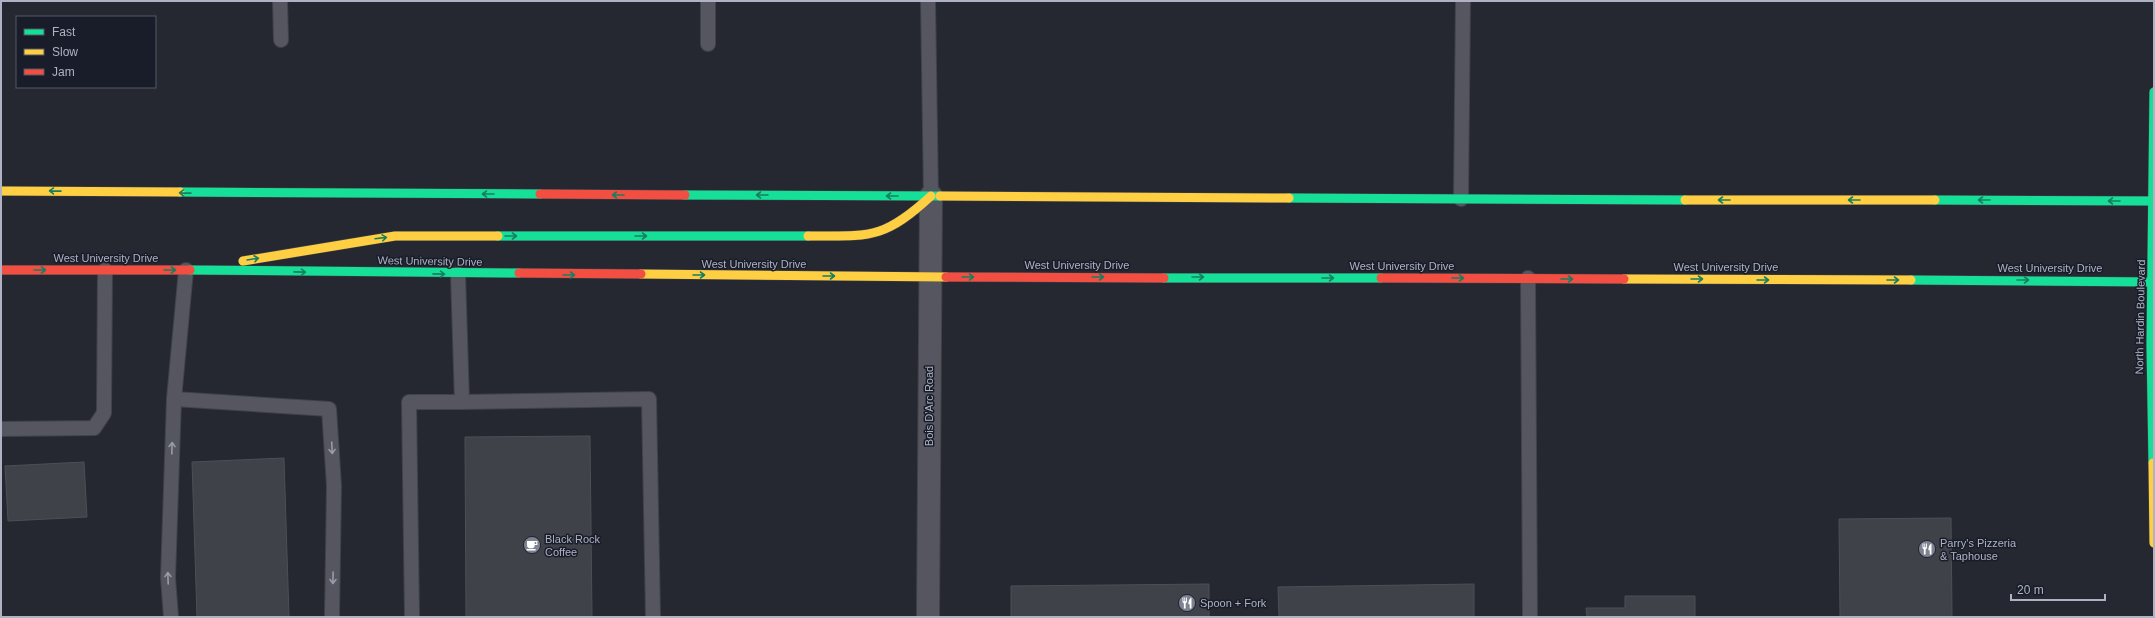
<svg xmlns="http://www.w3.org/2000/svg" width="2155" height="618" font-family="Helvetica,sans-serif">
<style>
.building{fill:#3f4249;stroke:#4d4f58}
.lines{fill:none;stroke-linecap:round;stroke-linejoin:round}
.lane-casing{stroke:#404349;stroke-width:16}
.street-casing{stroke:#404349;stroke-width:24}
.fast-casing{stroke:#404349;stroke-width:10}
.slow-casing{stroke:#404349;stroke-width:10}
.jam-casing{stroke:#404349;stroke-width:10}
.lane{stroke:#55565f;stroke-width:14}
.street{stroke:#55565f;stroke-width:22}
.fast{stroke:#16e098;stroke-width:9}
.slow{stroke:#ffcf43;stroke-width:9}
.jam{stroke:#f24e42;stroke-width:9}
.oneway{stroke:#187e61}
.oneway2{stroke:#989baa}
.labels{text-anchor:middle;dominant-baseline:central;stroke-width:3;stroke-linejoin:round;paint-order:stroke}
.street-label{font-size:11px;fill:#aeb2c3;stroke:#191d2a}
.poi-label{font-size:11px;fill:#aeb2c3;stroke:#191d2a;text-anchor:start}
</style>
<rect width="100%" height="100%" fill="#252830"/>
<!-- building -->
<g class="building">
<path d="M590,436L592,617H466L465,437Z"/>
<path d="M284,458L289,617H197L192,462Z"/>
<path d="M84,462L87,517L8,521L5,466Z"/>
<path d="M1951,518L1952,617H1840L1839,519Z"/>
<path d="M1209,584V617H1011V586Z"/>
<path d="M1474,584V617H1279L1278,587Z"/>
<path d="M1625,596H1695V617H1587L1586,608H1625Z"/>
</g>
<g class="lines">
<!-- lane casing -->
<g class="lane-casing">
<g id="lane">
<path d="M280,1L281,40"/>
<path d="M708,1V44"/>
<path d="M928,1L931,196"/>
<path d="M1461,199L1463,1"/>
<path d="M1528,278L1530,617"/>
<path d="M174,399L329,409L334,486L332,617"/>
<path d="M462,402L649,399L653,617"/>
<path d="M1,429L94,428L104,413L105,270"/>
<path d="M171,617L168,578L174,399L186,270"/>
<path d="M412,617L409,402H462L458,274"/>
</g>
</g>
<!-- street casing -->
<g class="street-casing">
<path id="street" d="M928,617L931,196"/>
</g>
<!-- fast casing -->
<g class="fast-casing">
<g id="fast">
<path d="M180,192L540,194"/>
<path d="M685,195L940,196"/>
<path d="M1289,198L1685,200"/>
<path d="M1935,200L2154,201"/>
<path d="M498,236H808"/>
<path d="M190,270L519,273"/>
<path d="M1164,278H1381"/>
<path d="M1911,280L2154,282"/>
<path d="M2153,463L2151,345L2154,92"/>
</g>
</g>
<!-- slow casing -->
<g class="slow-casing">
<g id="slow">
<path d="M1,191L180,192"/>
<path d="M940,196L1289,198"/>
<path d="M1685,200H1935"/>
<path d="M808,236C870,236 883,240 931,196"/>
<path d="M243,261L395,236H498"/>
<path d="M641,274L946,277"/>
<path d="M1624,279L1911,280"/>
<path d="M2153,463L2154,543"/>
</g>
</g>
<!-- jam casing -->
<g class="jam-casing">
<g id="jam">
<path d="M540,194L685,195"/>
<path d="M1,270H190"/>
<path d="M519,273L641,274"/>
<path d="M946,277L1164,278"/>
<path d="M1381,278L1624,279"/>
</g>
</g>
<!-- lane -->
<use href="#lane" class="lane"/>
<!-- street -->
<use href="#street" class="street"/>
<!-- fast -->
<use href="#fast" class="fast"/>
<!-- slow -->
<use href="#slow" class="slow"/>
<!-- jam -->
<use href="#jam" class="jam"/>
</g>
<!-- one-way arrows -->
<defs><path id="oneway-shaft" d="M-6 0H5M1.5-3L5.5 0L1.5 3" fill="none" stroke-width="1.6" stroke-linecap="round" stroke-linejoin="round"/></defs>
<g class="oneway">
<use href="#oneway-shaft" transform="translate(55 191) rotate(-179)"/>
<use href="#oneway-shaft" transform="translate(185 193) rotate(-179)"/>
<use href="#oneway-shaft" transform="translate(488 194) rotate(-180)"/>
<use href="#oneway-shaft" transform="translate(618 195) rotate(-180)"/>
<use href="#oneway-shaft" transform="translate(762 195) rotate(-180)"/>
<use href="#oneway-shaft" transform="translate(892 196) rotate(-180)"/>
<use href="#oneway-shaft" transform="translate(1724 200) rotate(-180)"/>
<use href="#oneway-shaft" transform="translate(1854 200) rotate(-180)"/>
<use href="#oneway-shaft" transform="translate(1984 200) rotate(-180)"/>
<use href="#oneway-shaft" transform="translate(2114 201) rotate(-180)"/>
<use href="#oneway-shaft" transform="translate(511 236)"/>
<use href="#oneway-shaft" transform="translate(641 236)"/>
<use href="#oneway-shaft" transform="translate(381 238) rotate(-7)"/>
<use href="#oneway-shaft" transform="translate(253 259) rotate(-9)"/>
<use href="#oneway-shaft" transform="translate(40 270)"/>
<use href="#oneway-shaft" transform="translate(170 270)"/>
<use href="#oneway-shaft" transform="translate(300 272) rotate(1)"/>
<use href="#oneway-shaft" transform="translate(439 274) rotate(1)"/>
<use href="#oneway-shaft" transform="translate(569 275)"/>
<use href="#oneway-shaft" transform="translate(699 275)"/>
<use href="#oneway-shaft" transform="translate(829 276)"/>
<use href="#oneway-shaft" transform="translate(968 277)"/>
<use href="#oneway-shaft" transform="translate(1098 277)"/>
<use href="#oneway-shaft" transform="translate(1198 277)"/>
<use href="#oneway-shaft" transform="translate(1328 278)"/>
<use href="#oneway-shaft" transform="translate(1458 278)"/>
<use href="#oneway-shaft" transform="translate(1567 279)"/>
<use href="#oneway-shaft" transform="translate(1697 279)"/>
<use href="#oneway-shaft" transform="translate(1763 280)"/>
<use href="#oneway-shaft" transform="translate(1893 280)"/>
<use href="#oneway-shaft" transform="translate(2023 280)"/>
</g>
<g class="oneway2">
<use href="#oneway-shaft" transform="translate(172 448) rotate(-88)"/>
<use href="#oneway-shaft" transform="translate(332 448) rotate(87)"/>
<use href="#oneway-shaft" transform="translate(168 578) rotate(-92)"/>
<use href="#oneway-shaft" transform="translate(333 578) rotate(91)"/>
</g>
<!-- icons -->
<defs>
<g id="cafe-disc" transform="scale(0.9)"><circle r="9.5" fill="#7e8290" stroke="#191d2a"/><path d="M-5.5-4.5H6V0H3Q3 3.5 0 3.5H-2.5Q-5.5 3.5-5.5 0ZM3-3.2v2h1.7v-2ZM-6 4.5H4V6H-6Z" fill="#fff"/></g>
<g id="restaurant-disc" transform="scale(0.9)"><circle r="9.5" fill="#7e8290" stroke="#191d2a"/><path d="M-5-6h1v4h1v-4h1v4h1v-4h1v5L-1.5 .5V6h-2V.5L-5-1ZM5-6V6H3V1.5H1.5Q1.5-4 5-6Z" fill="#fff"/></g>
</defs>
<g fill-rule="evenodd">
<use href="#cafe-disc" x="532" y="545"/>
<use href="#restaurant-disc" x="1927" y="549"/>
<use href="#restaurant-disc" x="1187" y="603"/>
</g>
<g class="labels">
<!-- street labels -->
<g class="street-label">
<text x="106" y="258">West University Drive</text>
<text transform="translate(430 261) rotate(1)">West University Drive</text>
<text x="754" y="264">West University Drive</text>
<text x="1077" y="265">West University Drive</text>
<text x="1402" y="266">West University Drive</text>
<text x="1726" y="267">West University Drive</text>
<text x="2050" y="268">West University Drive</text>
<text transform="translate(2140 317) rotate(-89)">North Hardin Boulevard</text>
<text transform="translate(929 406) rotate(-90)">Bois D'Arc Road</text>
</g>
<!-- poi labels -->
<g class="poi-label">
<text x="545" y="539">Black Rock<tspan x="545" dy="13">Coffee</tspan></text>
<text x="1940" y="543">Parry's Pizzeria<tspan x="1940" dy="13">&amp; Taphouse</tspan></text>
<text x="1200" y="603">Spoon + Fork</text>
</g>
</g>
<!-- border -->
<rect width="2155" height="618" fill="none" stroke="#aeb2c3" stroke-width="4"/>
<!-- legend -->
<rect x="16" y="16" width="140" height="72" fill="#191d2a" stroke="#555967"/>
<rect x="24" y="29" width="20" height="6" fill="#16e098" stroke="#555967"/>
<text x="52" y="36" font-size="12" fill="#aeb2c3">Fast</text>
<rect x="24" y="49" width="20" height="6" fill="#ffcf43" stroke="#555967"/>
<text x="52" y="56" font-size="12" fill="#aeb2c3">Slow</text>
<rect x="24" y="69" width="20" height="6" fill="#f24e42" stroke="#555967"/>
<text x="52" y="76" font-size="12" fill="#aeb2c3">Jam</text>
<!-- scale -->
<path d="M2011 594v6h94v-6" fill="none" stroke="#aeb2c3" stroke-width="2"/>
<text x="2017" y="594" font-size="12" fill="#aeb2c3" stroke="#191d2a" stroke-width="3" paint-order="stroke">20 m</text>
</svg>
